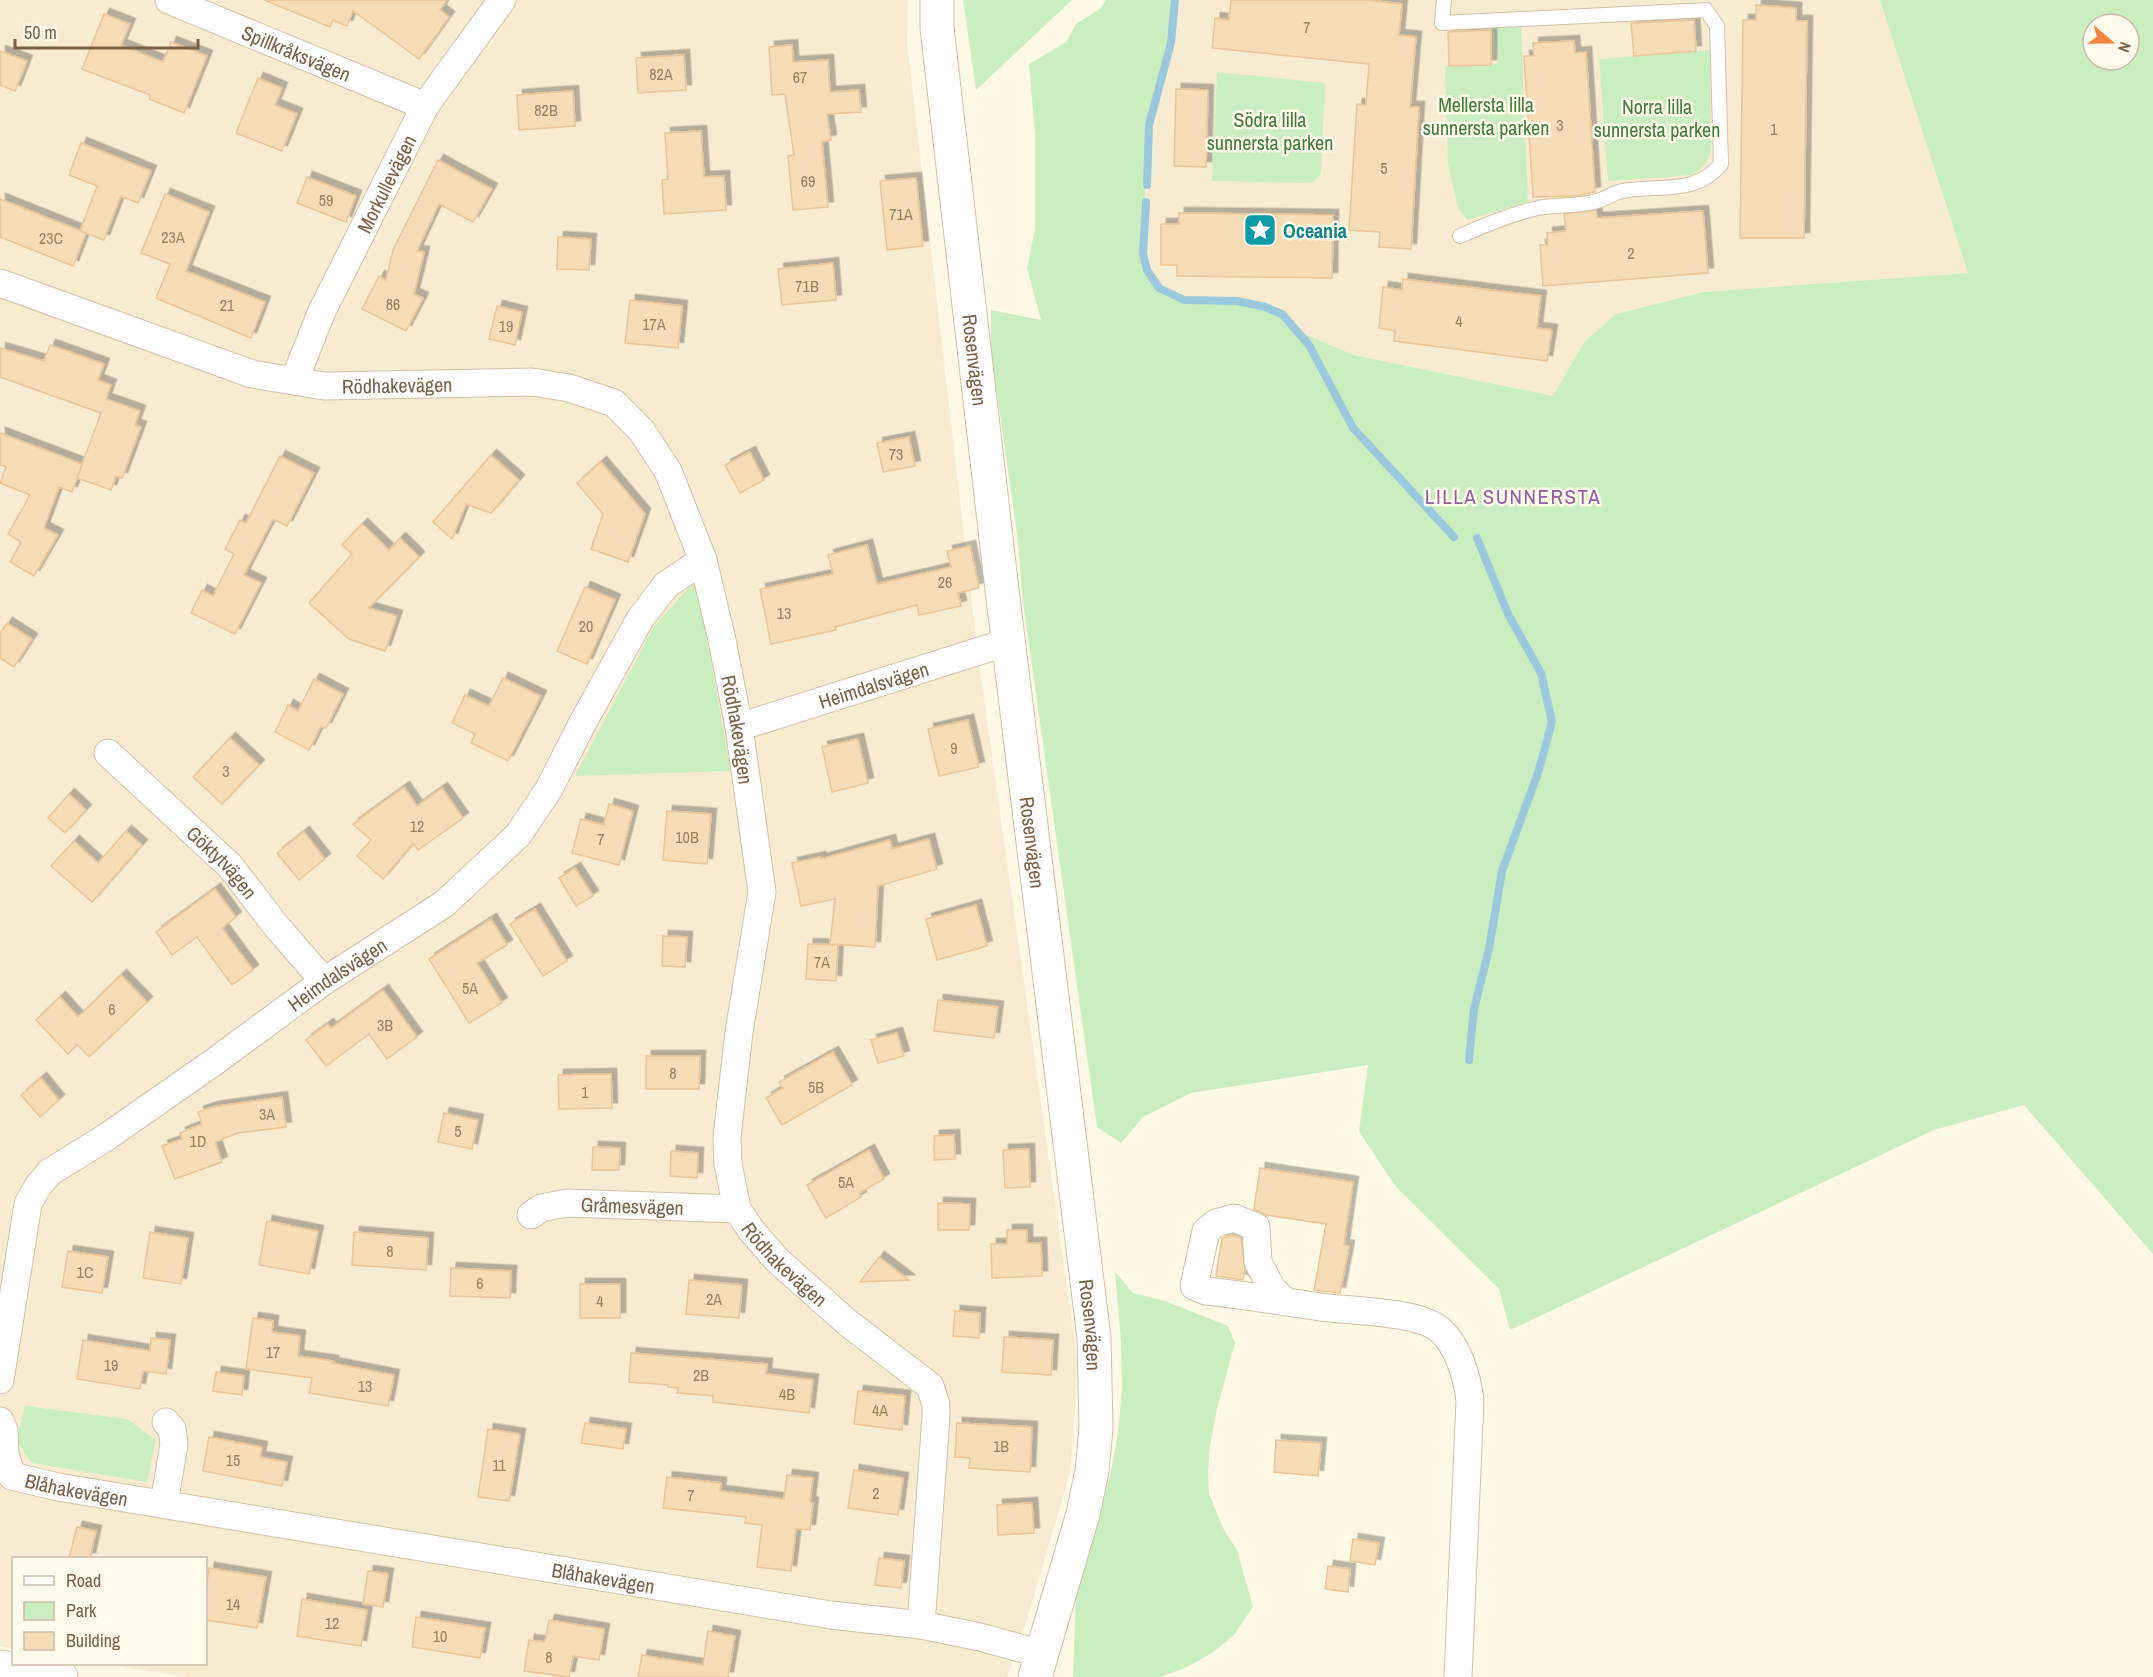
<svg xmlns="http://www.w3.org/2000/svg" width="2153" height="1677" font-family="'Archivo Narrow',sans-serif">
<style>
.residential{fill:#f7ecd1}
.green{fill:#cbeec0;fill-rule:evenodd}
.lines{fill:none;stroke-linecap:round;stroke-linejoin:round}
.stream{stroke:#9bc8dd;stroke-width:8}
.building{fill:#f7dcb8;stroke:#ebc597;stroke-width:1.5;filter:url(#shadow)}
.service-casing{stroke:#d1c1a8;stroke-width:16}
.minor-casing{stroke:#d1c1a8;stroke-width:29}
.tertiary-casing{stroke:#d1c1a8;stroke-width:35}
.secondary-casing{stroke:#d5c3a5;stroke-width:35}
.service{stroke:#fff;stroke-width:14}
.minor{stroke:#fff;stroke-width:27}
.tertiary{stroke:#fff;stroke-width:33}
.secondary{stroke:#fff;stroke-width:33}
.labels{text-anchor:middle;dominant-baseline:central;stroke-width:5;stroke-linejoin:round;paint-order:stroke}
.number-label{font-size:16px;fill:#998062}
.street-label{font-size:20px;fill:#7a6146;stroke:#fffbec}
.park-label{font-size:20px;fill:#427b3b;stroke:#fffbec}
.culture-label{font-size:20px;font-weight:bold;fill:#0d838f;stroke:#fffbec;text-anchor:start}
.neighbourhood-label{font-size:21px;letter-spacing:1.5px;fill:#94619e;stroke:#fffbec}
</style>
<defs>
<filter id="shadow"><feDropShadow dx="5.5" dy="-5.5" stdDeviation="0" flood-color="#0004"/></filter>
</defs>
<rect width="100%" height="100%" fill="#fef9e4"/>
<!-- residential -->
<g class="residential">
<path d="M0,0H908L907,42L978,656L1078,1366L1070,1473L1027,1619L1007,1677H187L104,1664H206V1558H14L13,1649L0,1646Z"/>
<path d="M1175,0H1880L1968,273L1703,292L1616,314L1584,342L1553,396L1354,355L1300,332L1282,314L1265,307L1237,301L1184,300L1159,288L1147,270L1143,254L1149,125Z"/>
</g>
<!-- green -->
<g class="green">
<path d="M963,0H1072L976,90Z"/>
<path d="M1106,0H1175L1171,43L1149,124L1147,153L1143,254L1147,270L1159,288L1184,300L1237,301L1265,307L1282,314L1300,332L1354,355L1553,396L1584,342L1616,314L1703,292L1968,273L1880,0H2153V1254L2024,1105L1934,1130L1510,1330L1499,1289L1396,1187L1359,1131L1368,1065L1191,1093L1143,1117L1121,1143L1097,1127L1023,602L1017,534L991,350V310L1041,320L1027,268L1035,229V134L1029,64L1066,42L1076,24L1101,8ZM2093,24H2129V60H2093Z"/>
<path d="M1521,26L1528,202L1467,220L1458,208L1448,164L1445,67L1498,64L1494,27Z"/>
<path d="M1710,50L1711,151L1705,165L1693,175L1608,181L1599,59Z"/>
<path d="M1217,72L1325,83L1321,174L1314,182L1302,183L1212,181Z"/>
<path d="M696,579L731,771L575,776L653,628Z"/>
<path d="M1115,1272L1133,1293L1165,1301L1228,1326L1235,1343L1217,1409L1210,1446L1208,1472L1209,1494L1224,1530L1237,1550L1253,1607L1233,1636L1212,1653L1185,1668L1160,1677H1073L1076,1590L1098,1520L1110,1476L1118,1433L1122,1388L1121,1341Z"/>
<path d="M25,1406L127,1419L156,1440L147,1482L32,1463L16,1441Z"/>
</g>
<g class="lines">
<!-- stream -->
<g class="stream">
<path d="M1147,185L1149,125L1171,43L1175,0"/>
<path d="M1146,202L1143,254L1147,270L1159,288L1184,300L1237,301L1265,307L1282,314L1309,345L1353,428L1454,537"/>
<path d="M1469,1060L1474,1009L1489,949L1502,871L1538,773L1552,722L1541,673L1508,614L1477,538"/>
</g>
</g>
<!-- building -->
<g class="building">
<path d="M264,0H447L440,10L449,17L419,59L353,11L347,26L333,20L330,27Z"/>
<path d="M1231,0H1367L1402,4L1399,35L1416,37L1410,107H1419L1411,249L1379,247L1380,232L1349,230L1357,104L1366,105L1369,64L1212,48L1215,18L1229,20Z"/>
<path d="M1756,5L1796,8V21H1807L1804,238H1740L1743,20H1756Z"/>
<path d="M104,14L130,24L121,45L163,62L171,42L207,56L184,113L149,99L150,95L82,69Z"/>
<path d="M1694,20L1696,51L1634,56L1631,23Z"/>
<path d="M1491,30V65L1449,66L1448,32Z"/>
<path d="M1574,41L1575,53L1586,52L1595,192L1574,196L1533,197L1524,56H1534L1533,43Z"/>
<path d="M792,45L793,62L828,60L830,92L859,90L861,112L827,114L831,140L822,142L828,207L793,210L788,156L794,155L785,94L772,95L769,47Z"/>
<path d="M0,51L27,61L15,91L0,85Z"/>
<path d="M684,55L686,90L638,93L636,58Z"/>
<path d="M258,78L282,88L275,105L297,114L282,151L236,133Z"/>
<path d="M1176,89L1208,90L1206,167L1174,166Z"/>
<path d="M573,91L575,126L519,130L517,95Z"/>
<path d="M701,131L704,177L724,176L726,210L664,214L662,180L668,179L665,133Z"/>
<path d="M81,143L151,171L138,203L121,196L104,240L80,231L97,186L69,175Z"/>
<path d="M438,160L492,189L473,222L439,204L417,251L424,252L414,294L423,298L406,331L362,309L379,276L386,280L393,250Z"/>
<path d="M307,177L356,196L346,222L297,203Z"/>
<path d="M916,178L923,246L887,250L880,181Z"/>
<path d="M165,194L209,212L186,271L265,302L251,338L156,298L170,264L141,253Z"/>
<path d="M0,199L86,233L73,266L0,237Z"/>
<path d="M1596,210L1597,218L1703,211L1708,273L1543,286L1540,245H1548L1547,233L1566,231L1564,214Z"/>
<path d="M1179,213L1333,215L1332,278L1177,276V265H1161V224H1179Z"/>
<path d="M558,237L591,239L589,270L557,269Z"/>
<path d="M833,263L836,300L782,305L778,269Z"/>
<path d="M1403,279L1541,296L1537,328L1552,330L1547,361L1394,341L1395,331L1379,328L1383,287L1402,290Z"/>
<path d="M630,300L682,306L678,348L625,343Z"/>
<path d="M497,306L522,312L515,345L489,339Z"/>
<path d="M50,345L104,364L98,380L111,385L106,399L140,411L135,425L141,427L122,478L116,476L111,490L77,478L101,413L0,377V348L44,361Z"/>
<path d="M0,433L82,464L72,492L59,487L44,528L58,535L34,576L10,562L21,542L8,534L30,495L0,483L6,467L0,465Z"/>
<path d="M909,437L915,466L883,472L877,443Z"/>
<path d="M750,452L764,480L740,493L725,465Z"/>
<path d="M491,455L519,480L491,513L466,504L452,539L433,522Z"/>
<path d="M280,456L314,473L287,526L273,519L244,575L261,583L235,634L191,613L202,590L213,596L234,554L225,549L240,520L246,523Z"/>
<path d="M601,462L645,514L628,562L591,549L603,514L577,483Z"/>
<path d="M362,524L389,550L400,538L419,557L369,608L397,616L385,651L349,639L309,603L352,554L342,545Z"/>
<path d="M867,545L877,584L951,567L947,551L970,546L979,588L958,593L961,606L919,615L917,605L835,627L836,630L771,644L760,589L833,574L828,555Z"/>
<path d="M585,587L615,600L587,664L557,651Z"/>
<path d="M7,623L32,639L14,667L0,658V633Z"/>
<path d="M503,678L541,696L508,761L471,743L475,734L452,723L465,695L489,706Z"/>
<path d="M314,679L343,694L326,728L321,726L309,750L275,732L288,705L298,711Z"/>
<path d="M968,720L979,767L939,776L928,729Z"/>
<path d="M230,738L259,765L222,804L193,777Z"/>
<path d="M858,739L868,783L832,792L822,747Z"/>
<path d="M404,787L417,806L442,788L463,818L418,850L413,843L383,879L357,856L371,840L353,824Z"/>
<path d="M69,794L86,810L65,833L48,818Z"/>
<path d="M609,804L633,811L619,865L572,853L581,819L604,825Z"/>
<path d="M667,811L711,814L707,864L663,860Z"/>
<path d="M126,831L142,845L92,902L51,866L74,841L98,863Z"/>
<path d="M304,832L325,859L299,880L277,853Z"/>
<path d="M929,839L937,869L878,886L875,947L830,944L835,899L801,906L792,863L820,857L821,859L890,840L892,849Z"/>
<path d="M575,868L593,896L576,906L559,878Z"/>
<path d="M215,889L236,917L222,928L253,970L232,985L197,937L172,955L156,932Z"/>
<path d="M976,905L987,946L937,960L926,919Z"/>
<path d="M535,909L567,961L543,976L510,924Z"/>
<path d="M491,919L507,945L477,963L502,1003L469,1023L429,959Z"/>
<path d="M663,936L687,937L685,967L662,966Z"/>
<path d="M808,944L838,945L836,981L806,979Z"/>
<path d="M121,975L147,1002L89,1057L77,1044L68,1054L36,1020L60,997L78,1017Z"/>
<path d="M383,990L417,1037L387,1059L369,1034L326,1066L306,1040L328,1024L331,1028Z"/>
<path d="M938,1000L998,1007L994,1038L934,1031Z"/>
<path d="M897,1033L904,1056L878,1063L871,1040Z"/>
<path d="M833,1052L852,1085L782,1125L766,1098L783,1088L779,1082Z"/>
<path d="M646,1056H700L699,1089H646Z"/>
<path d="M611,1074L612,1108L559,1109L558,1075Z"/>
<path d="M41,1078L59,1100L40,1117L21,1095Z"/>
<path d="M282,1097L286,1127L238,1133L215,1142L222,1162L175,1179L162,1146L182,1139L180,1133L202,1124L198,1112L212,1107Z"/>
<path d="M444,1113L478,1120L472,1149L438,1142Z"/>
<path d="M954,1135L955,1159L934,1160V1136Z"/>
<path d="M593,1147L620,1148L619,1170H592Z"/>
<path d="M1029,1149L1030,1187L1005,1188L1003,1150Z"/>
<path d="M869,1150L884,1179L859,1193L861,1197L826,1218L807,1185Z"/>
<path d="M671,1151L698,1153L697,1178L670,1176Z"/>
<path d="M1260,1168L1353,1182L1344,1245L1349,1246L1340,1293L1314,1290L1326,1224L1266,1215L1254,1209Z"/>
<path d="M938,1203L970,1204L969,1230H938Z"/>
<path d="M267,1221L318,1231L309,1274L259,1265Z"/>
<path d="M1007,1230H1027V1243H1041L1042,1276L992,1278L991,1244H1007Z"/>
<path d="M150,1232L188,1238L181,1284L143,1278Z"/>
<path d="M354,1232L428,1238L426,1270L352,1265Z"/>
<path d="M1233,1235L1241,1238L1245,1270L1243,1280L1216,1276L1222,1238Z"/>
<path d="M68,1251L108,1257L102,1293L62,1287Z"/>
<path d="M879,1257L909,1280L860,1282Z"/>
<path d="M451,1268L511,1271L510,1298L450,1296Z"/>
<path d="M689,1280L742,1285L739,1318L686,1314Z"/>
<rect x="580" y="1284" width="40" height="34"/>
<path d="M955,1311L980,1313L979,1338L953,1336Z"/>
<path d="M253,1318L273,1321L272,1332L300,1336L298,1356L333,1361L332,1363L394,1375L388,1406L309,1393L312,1378L246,1369Z"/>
<path d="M1004,1337L1053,1340L1051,1375L1002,1372Z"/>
<path d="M151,1338L170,1340L166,1374L143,1371L140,1389L77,1379L83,1340L150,1351Z"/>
<path d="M631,1353L767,1364L766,1374L813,1380L809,1413L713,1402V1396L677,1393L678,1388L668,1387V1385L629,1382Z"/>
<path d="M216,1372L244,1376L242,1395L213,1391Z"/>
<path d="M858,1391L905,1396L902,1430L854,1424Z"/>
<path d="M585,1423L626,1429L623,1449L581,1443Z"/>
<path d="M957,1423L1032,1427L1030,1472L969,1468L970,1458L955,1457Z"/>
<path d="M488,1429L520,1434L509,1501L478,1497Z"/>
<path d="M209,1437L262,1447L260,1457L287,1462L282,1486L203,1471Z"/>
<path d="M1276,1440L1321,1443L1318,1476L1274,1472Z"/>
<path d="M854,1470L903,1478L898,1515L848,1508Z"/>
<path d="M787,1475L813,1478L810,1502L813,1503L810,1530L796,1529L791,1571L757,1567L762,1525L745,1523L746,1517L663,1508L667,1477L721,1483L720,1491L784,1499Z"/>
<path d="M1032,1503L1034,1533L998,1535L997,1505Z"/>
<path d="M77,1527L96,1531L90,1558H69Z"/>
<path d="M1353,1539L1379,1543L1375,1565L1350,1561Z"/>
<path d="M879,1558L904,1561L901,1588L875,1585Z"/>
<path d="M1328,1566L1350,1569L1348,1592L1325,1589Z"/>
<path d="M209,1568L266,1577L257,1628L206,1620V1589Z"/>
<path d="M368,1571L388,1574L383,1607L363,1604Z"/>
<path d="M302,1599L367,1610L361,1646L297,1636Z"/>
<path d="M416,1617L485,1628L480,1658L412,1647Z"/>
<path d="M549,1620L604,1629L599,1660L573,1656L569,1677L524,1671L529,1640L545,1642Z"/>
<path d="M708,1631L735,1636L728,1677H638L642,1655L703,1665Z"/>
</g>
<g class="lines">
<!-- service casing -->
<g class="service-casing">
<path id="service" d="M1444,0L1442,23L1706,10L1717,26L1721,164C1695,196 1659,184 1623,191C1614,192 1606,199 1597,201C1578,207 1557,204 1538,208C1511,214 1485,225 1460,236"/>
</g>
<!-- minor casing -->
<g class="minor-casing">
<g id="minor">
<path id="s1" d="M169,0L425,106"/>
<path id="s2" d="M0,283L252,374L324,386L532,382L569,388L614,403L641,430L668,471L703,560L722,640L739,727L762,892L739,1032L727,1137L728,1164L737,1209L751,1230L777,1260L848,1323L930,1386L936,1405V1417L921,1625"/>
<path id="s3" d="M294,381L322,311L425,106L502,0"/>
<path id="s4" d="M739,727L1008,642"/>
<path id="s5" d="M108,753L230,866L277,927L324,981"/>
<path id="s6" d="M531,1215L541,1208L567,1203L737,1209"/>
<path d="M1286,1302L1272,1289L1258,1262L1256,1227L1234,1218L1216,1223L1206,1231L1194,1286L1206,1291C1244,1295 1282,1301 1320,1307C1349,1311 1419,1311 1440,1330C1458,1345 1467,1377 1470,1400L1458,1677"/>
<path id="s7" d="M0,1380L28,1204L38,1186L50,1172L105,1138L214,1062L324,981L444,904L518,835L549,789L582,724L640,619L666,585L703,560"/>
<path id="s8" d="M0,1421L4,1430L5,1454L12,1476L58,1487L831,1615L921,1625L980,1637L1042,1654"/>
<path d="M164,1504L174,1444L172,1429L166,1422"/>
</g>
</g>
<!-- tertiary casing -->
<g class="tertiary-casing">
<g id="tertiary">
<path id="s9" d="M937,0V28L1002,590L1094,1338L1096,1428L1092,1471L1083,1514L1035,1677"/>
</g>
</g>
<!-- secondary casing -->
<g class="secondary-casing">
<path id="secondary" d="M0,1667L61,1677"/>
</g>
<!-- service -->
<use href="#service" class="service"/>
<!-- minor -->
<use href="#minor" class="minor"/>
<!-- tertiary -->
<use href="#tertiary" class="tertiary"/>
<!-- secondary -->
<use href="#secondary" class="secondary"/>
</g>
<!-- icons -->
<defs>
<g id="sight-square" transform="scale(1.725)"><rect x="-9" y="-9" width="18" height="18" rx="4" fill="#0f9aa8" stroke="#fffbec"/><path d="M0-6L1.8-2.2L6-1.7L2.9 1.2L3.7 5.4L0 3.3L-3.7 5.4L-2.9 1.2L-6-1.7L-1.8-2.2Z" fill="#fff"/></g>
</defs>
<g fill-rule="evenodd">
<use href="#sight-square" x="1260" y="230"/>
</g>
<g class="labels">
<!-- number labels -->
<g class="number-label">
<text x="1307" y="27">7</text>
<text x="661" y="74">82A</text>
<text x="800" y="77">67</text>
<text x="546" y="110">82B</text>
<text x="1560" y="125">3</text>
<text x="1774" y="129">1</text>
<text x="1384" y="168">5</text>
<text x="808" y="181">69</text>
<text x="326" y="200">59</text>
<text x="901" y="214">71A</text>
<text x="173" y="237">23A</text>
<text x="51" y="238">23C</text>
<text x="1631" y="253">2</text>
<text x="807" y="286">71B</text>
<text x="393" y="304">86</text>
<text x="227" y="305">21</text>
<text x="1459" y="321">4</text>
<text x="654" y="324">17A</text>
<text x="506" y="326">19</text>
<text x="896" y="454">73</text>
<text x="945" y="582">26</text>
<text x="784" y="613">13</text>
<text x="586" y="626">20</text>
<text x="954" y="748">9</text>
<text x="226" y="771">3</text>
<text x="417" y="826">12</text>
<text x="687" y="837">10B</text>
<text x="601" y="839">7</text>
<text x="822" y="962">7A</text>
<text x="470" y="988">5A</text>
<text x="112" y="1009">6</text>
<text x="385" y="1025">3B</text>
<text x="673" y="1073">8</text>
<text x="816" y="1087">5B</text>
<text x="585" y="1092">1</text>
<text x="267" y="1114">3A</text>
<text x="458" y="1131">5</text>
<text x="198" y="1141">1D</text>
<text x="846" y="1182">5A</text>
<text x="390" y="1251">8</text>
<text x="85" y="1272">1C</text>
<text x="480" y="1283">6</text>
<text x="714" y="1299">2A</text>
<text x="600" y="1301">4</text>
<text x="273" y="1352">17</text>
<text x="111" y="1365">19</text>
<text x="701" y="1375">2B</text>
<text x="365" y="1386">13</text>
<text x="787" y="1394">4B</text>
<text x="880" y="1410">4A</text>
<text x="1001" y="1446">1B</text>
<text x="233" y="1460">15</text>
<text x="499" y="1465">11</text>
<text x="876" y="1493">2</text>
<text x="691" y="1495">7</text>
<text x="233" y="1604">14</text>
<text x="332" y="1623">12</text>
<text x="440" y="1636">10</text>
<text x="549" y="1657">8</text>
</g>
<!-- street labels -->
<g class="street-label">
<text stroke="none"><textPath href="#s1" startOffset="138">Spillkråksvägen</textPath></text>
<text stroke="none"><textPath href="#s3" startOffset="218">Morkullevägen</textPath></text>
<text stroke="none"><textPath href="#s9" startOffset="362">Rosenvägen</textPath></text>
<text stroke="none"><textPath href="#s2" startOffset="414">Rödhakevägen</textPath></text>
<text stroke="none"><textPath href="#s4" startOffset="141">Heimdalsvägen</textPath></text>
<text stroke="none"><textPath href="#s2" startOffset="990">Rödhakevägen</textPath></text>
<text stroke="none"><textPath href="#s9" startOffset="848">Rosenvägen</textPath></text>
<text stroke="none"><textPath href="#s5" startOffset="158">Göktytvägen</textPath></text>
<text stroke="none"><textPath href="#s7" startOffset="566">Heimdalsvägen</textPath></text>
<text stroke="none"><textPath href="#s6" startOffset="104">Gråmesvägen</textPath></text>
<text stroke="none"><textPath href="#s2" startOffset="1548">Rödhakevägen</textPath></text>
<text stroke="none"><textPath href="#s9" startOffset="1334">Rosenvägen</textPath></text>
<text stroke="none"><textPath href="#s8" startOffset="123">Blåhakevägen</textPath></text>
<text stroke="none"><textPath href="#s8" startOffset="657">Blåhakevägen</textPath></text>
</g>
<!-- park labels -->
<g class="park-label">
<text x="1486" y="104">Mellersta lilla<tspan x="1486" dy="23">sunnersta parken</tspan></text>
<text x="1657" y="106">Norra lilla<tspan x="1657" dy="23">sunnersta parken</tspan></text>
<text x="1270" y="119">Södra lilla<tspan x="1270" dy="23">sunnersta parken</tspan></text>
</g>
<!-- culture labels -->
<g class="culture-label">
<text x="1283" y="230">Oceania</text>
</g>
<!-- neighbourhood labels -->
<g class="neighbourhood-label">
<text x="1513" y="496">LILLA SUNNERSTA</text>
</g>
</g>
<!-- legend -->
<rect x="12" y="1557" width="195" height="108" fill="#fffbec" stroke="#cabdaa" stroke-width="1.5"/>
<rect x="24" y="1576" width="30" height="9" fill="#ffffff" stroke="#cabdaa" stroke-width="1.5"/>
<text x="66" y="1587" font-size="18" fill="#7a6146">Road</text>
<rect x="24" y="1602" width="30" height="18" fill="#cbeec0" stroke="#cabdaa" stroke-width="1.5"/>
<text x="66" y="1617" font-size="18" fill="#7a6146">Park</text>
<rect x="24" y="1632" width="30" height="18" fill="#f7dcb8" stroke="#cabdaa" stroke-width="1.5"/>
<text x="66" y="1647" font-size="18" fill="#7a6146">Building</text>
<!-- north arrow -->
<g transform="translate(2111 42) rotate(110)"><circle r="28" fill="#fffbec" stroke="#cabdaa" stroke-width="1.5"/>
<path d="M0-4.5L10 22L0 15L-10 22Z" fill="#f5843c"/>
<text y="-9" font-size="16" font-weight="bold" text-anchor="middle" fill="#7a6146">N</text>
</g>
<!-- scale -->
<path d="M15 39v9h183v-9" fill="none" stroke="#7a6146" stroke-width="3"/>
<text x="24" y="39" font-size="18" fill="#7a6146" stroke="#fffbec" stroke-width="4.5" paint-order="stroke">50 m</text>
</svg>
